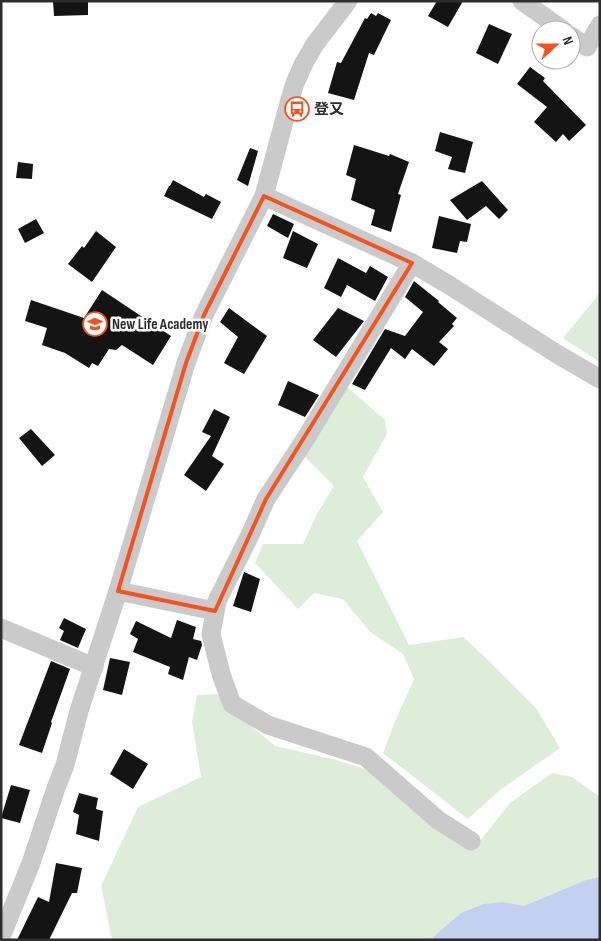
<svg xmlns="http://www.w3.org/2000/svg" width="601" height="941" font-family="'Sofia Sans Condensed','Noto Sans JP',sans-serif">
<style>
.green{fill:#deedd9}
.water{fill:#c3d0ef}
.building{fill:#141414}
.lines{fill:none;stroke-linecap:round;stroke-linejoin:round}
.minor{stroke:#cacaca;stroke-width:19}
.marked{fill:none;stroke:#f6521e;stroke-width:4;stroke-linejoin:round}
.labels{text-anchor:middle;dominant-baseline:central;stroke-width:5;stroke-linejoin:round;paint-order:stroke}
.poi-label{font-size:15px;font-weight:bold;fill:#2d2d2d;stroke:#fff;text-anchor:start}
</style>
<rect width="100%" height="100%" fill="#fff"/>
<!-- green -->
<g class="green">
<path d="M600,293V362L563,338Z"/>
<path d="M346,386L385,420L387,434L363,477L383,512L357,541L409,645L463,637L486,658L536,708L560,748L500,790L468,819L383,753L396,719L414,679L403,654L370,632L343,599L314,593L298,609L255,563L263,544H303L317,514L334,486L301,453Z"/>
<path d="M219,694L232,710L275,746L333,759L387,776L480,841L510,803L552,773L572,777L600,797V940H112L101,886L138,807L201,777L192,722L197,695Z"/>
</g>
<!-- water -->
<path class="water" d="M600,877V940H430L461,913L484,904L503,902L524,906L586,880Z"/>
<!-- building -->
<g class="building">
<path d="M53,1H88V15L54,16Z"/>
<path d="M437,1H463L448,27L428,16Z"/>
<path d="M371,13L376,16L378,13L391,20L374,55L369,53L354,100L328,93L337,62L341,63L365,18L367,19Z"/>
<path d="M489,24L512,34L498,64L476,53Z"/>
<path d="M530,67L545,78L543,81L586,125L569,141L563,134L556,142L534,122L547,107L517,84Z"/>
<path d="M440,132L473,142L465,173L448,169L452,157L435,151Z"/>
<path d="M354,145L389,156L390,154L409,162L398,194L401,195L391,232L371,225L375,210L351,200L356,179L346,175Z"/>
<path d="M250,148L258,151L248,186L237,180Z"/>
<path d="M18,162L33,164L32,179L16,178Z"/>
<path d="M173,180L204,197L206,194L221,202L212,219L164,196L169,186H170Z"/>
<path d="M482,181L508,210L499,219L486,206L467,220L450,200Z"/>
<path d="M273,214L294,224L288,238L267,226Z"/>
<path d="M439,216L471,224L467,242L460,241L457,253L432,248Z"/>
<path d="M36,219L44,233L25,243L18,229Z"/>
<path d="M96,231L116,247L92,282L68,264L82,246L84,248Z"/>
<path d="M293,231L318,244L307,268L283,258Z"/>
<path d="M338,258L366,273L370,266L388,277L375,301L347,285L341,297L324,288Z"/>
<path d="M414,281L439,301L438,302L457,318L452,324L454,326L439,342L448,349L434,366L412,349L405,359L391,348L365,390L352,384L385,329L405,336L423,312L405,297Z"/>
<path d="M102,290L171,336L153,365L122,345L116,350L109,349L98,366L92,363L89,368L65,353L42,345L47,328L25,321L31,300L84,318Z"/>
<path d="M229,308L267,336L244,374L224,363L238,337L220,322Z"/>
<path d="M338,308L364,321L336,357L313,340Z"/>
<path d="M288,381L319,395L305,417L278,405Z"/>
<path d="M214,409L230,417L212,456L224,464L206,491L184,475L211,436L202,432Z"/>
<path d="M31,429L55,455L42,466L19,438Z"/>
<path d="M244,572L260,579L251,612L233,606Z"/>
<path d="M64,618L86,629L78,648L60,640L64,631L59,628Z"/>
<path d="M177,620L196,627L193,639L201,641L202,645L197,660L189,657L183,680L168,674L170,667L133,652L138,639L130,634L136,621L171,638Z"/>
<path d="M110,658L130,662L122,695L103,690Z"/>
<path d="M51,661L70,669L51,722L52,723L42,753L19,745Z"/>
<path d="M124,749L148,764L133,789L110,774Z"/>
<path d="M11,785L30,790L20,823L1,818Z"/>
<path d="M79,793L98,798L96,809L103,811L99,841L76,834L79,815L73,812Z"/>
<path d="M56,863L82,868L77,893H72L49,940H17L38,897L49,902Z"/>
</g>
<g class="lines">
<!-- minor -->
<g class="minor">
<path d="M522,1L563,30"/>
<path d="M571,36L587,47L600,25"/>
<path d="M264,196L412,263L449,285L557,354L600,379"/>
<path d="M412,263L306,438L266,499L250,535L217,601L211,634L221,674L232,704L268,725L366,757L438,820L471,841"/>
<path d="M118,591L215,611"/>
<path d="M1,628L94,667"/>
<path d="M1,937L31,863L56,788L65,765L79,711L118,591L186,363L204,315L264,196L289,103L295,83L304,63L315,44L348,1"/>
</g>
</g>
<!-- marked area -->
<path class="marked" d="M264,196L412,263L266,499L215,611L118,591L186,363L204,315Z"/>
<!-- icons -->
<defs>
<g id="bus-ring" transform="scale(1.25)"><circle r="9.5" fill="#fff" stroke="#f6521e" stroke-width="1.5"/><path d="M-5-6H5V4H4V6H2V4H-2V6H-4V4H-5ZM-3.5-4V0h7V-4ZM-3.5 1.2v1.5H-2V1.2ZM2 1.2v1.5H3.5V1.2Z" fill="#f6521e"/></g>
<g id="school-ring" transform="scale(1.25)"><circle r="9.5" fill="#fff" stroke="#f6521e" stroke-width="1.5"/><path d="M0-5L7-2L0 1L-7-2ZM-4 1L0 2.5L4 1V4Q0 6-4 4Z" fill="#f6521e"/></g>
</defs>
<g fill-rule="evenodd">
<use href="#bus-ring" x="297" y="109"/>
<use href="#school-ring" x="95" y="324"/>
</g>
<g class="labels">
<!-- poi labels -->
<g class="poi-label">
<text x="314" y="109">登又</text>
<text x="112" y="324">New Life Academy</text>
</g>
</g>
<!-- border -->
<rect width="601" height="941" fill="none" stroke="#2d2d2d" stroke-width="5"/>
<!-- north arrow -->
<g transform="translate(556 45) rotate(69)"><circle r="24" fill="#ffffff" stroke="#ababab"/>
<path d="M0-4L9 19L0 12L-9 19Z" fill="#f6521e"/>
<text y="-8" font-size="14" font-weight="bold" text-anchor="middle" fill="#2d2d2d">N</text>
</g>
</svg>
